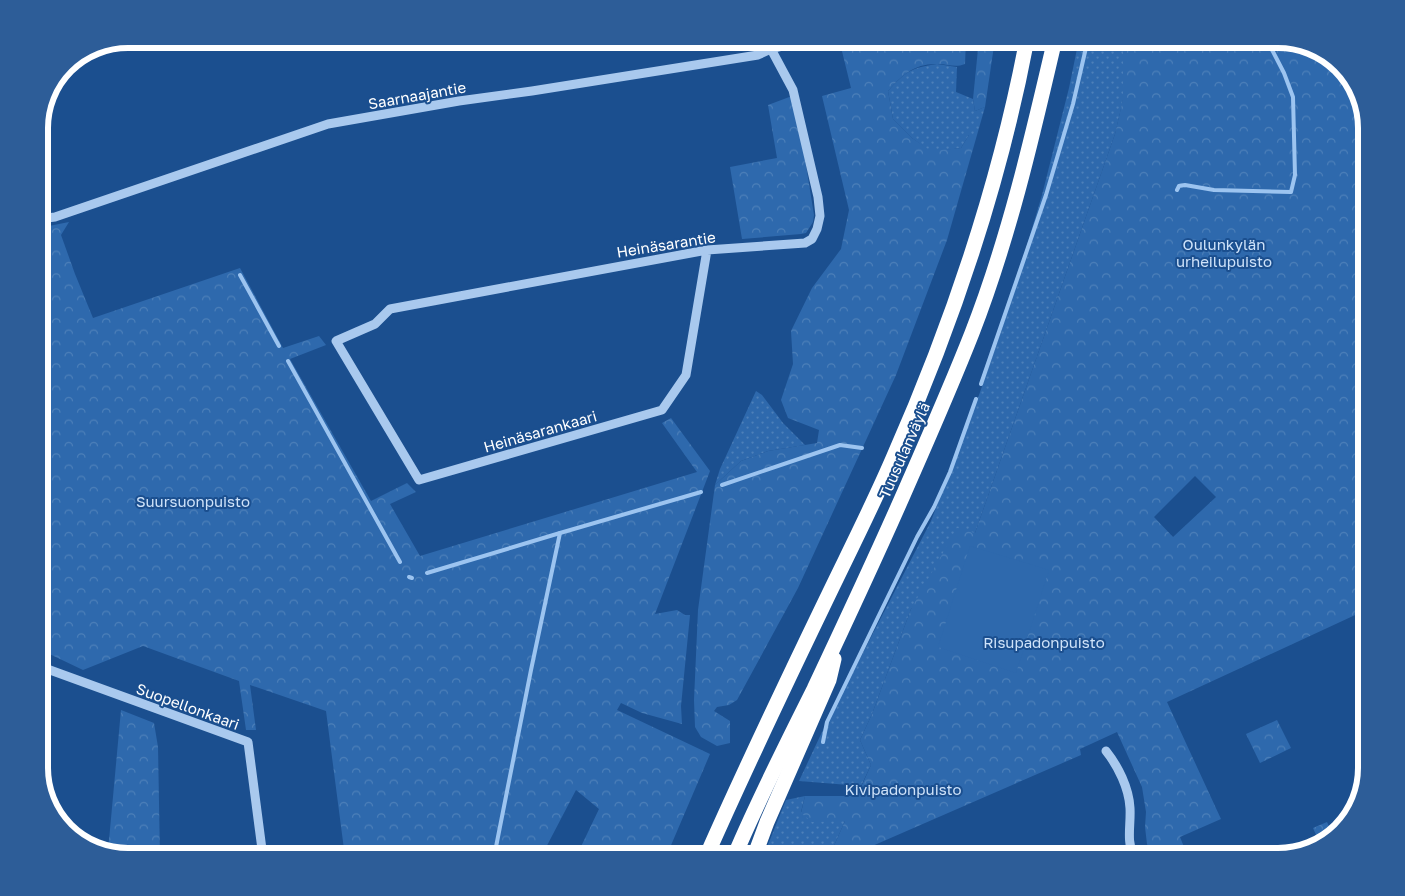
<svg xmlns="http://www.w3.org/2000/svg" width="1405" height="896" font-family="'Golos Text',sans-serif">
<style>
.grass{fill:url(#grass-dots)}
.forest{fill:url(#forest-crowns);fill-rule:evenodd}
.pitch{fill:#2e69ad}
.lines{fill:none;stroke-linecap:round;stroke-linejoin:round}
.stream{stroke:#9cc4f0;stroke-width:4}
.minor{stroke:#a9c9ee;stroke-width:9}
.highway{stroke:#fff;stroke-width:15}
.labels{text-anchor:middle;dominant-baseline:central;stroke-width:4;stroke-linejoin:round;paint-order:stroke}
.street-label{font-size:15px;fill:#fff;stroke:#1b4f8f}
.park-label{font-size:15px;fill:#cfe3fa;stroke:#1b4f8f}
.rim{fill:none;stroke:#fff;stroke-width:6}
</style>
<defs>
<pattern id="grass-dots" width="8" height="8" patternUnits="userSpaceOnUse" patternTransform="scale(1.25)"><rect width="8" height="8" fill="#2e69ad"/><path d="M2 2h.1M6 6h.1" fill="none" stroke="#4d80b9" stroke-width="1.8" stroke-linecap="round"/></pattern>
<pattern id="forest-crowns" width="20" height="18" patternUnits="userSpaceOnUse" patternTransform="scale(1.25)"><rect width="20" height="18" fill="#2e69ad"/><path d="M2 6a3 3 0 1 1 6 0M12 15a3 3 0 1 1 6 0" fill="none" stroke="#4d80b9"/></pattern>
</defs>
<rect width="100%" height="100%" fill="#1b4f8f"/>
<!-- grass -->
<g class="grass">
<path d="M1079,39H1125L1123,48L1136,69L1123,100L1115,134L975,533L911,609L872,714L860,740L871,765L861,786L799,781L822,732L931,521L979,395L1001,332L1042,195L1069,88Z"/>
<path d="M937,64L957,67L956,92L973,99L975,111L985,107L977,135H969L961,148L931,152L912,138L893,119L888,91C906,71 911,68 937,64Z"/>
<path d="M756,391L762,395L783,423L805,445L768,451L741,461L715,485L720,469Z"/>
<path d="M805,796L801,812L845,821L829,857H763L786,800Z"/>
</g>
<!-- forest -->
<g class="forest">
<path d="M839,39H966L965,64C955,68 948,64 938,64C915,63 902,75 888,91L893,119L912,138L931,151L961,148L969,135H977L947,240L896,375L798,588L737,700L729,705L717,707L714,711L730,721V743L717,746L701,737L695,727L694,700L698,610L715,485L741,461L768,451L817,443L819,430L788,418L781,400L793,364L791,331L812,288L841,249L849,210L822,96L851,88Z"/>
<path d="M979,39H995L985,107L975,111L973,99Z"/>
<path d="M1125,39H1277L1327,54L1354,83L1366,127V610L1167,702L1221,819L1180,837L1188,857H1153L1147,844L1145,827L1146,812L1142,787L1117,732L1080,749L1081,755L847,857H829L845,821L812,822L801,813L805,796H857L871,765L860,740L872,714L911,609L957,528L975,533L1115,134L1123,99V48ZM1195,476L1216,497L1173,537L1154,517Z"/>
<path d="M792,96L797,109L814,215L813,222L806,233L801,234L742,239L730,167L777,158L768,105Z"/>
<path d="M69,222L61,235L75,274L93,318L240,268L283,348L319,336L326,345L290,359L371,501L407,483L416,492L390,504L420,556L697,472L662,423L671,418L710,471L655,614L677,610L685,615H690L681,706L682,724L642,713L621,703L617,710L710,754L666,857H576L599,809L576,790L541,857H345L326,711L250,685L256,730H246L239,681L143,646L83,670L39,649V334L44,333L39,320V228Z"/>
<path d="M121,710L154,723L158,747L160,857H128L108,851Z"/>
<path d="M1277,720L1291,748L1260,763L1246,734Z"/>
<path d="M1327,822L1333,835L1321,846L1313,828Z"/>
</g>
<!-- pitch -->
<path class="pitch" d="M970,546L1049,570L1016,673L938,647Z"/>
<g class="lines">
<!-- stream -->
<g class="stream">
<path d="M1177,190L1179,186L1185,185L1214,190L1291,192L1295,175L1293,97L1284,73L1269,44L1264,39"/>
<path d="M240,275L279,346"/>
<path d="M288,361L400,562"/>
<path d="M981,384L1046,195L1073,104L1088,39"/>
<path d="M1364,416L1366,418"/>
<path d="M722,485L840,445L862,448"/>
<path d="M427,573L560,533"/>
<path d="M409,577L412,578"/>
<path d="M823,742L827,722L917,537L934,507L950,472L976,399"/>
<path d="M494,857L531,670L560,533L701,492"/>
</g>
<!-- minor -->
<g class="minor">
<path d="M39,219L55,217L328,124L459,101L532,91L758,55L771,49L811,39"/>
<path d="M707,250L686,375L662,410L419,480L336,341L375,324L390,309L707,250L805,243L812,239L817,229L820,216L818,197L793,90L771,49L769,39"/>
<path d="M39,666L248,742L263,857"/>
<path d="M1106,751C1118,766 1129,788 1130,808C1131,825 1126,841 1134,857"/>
</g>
<!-- highway -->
<g class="highway">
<path d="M706,857C744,771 785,685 826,600C849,552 873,505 894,456C953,322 1000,182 1027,39"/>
<path d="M734,857C758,800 786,745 814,689C846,621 878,553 908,484C930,434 952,384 972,333C1009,238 1032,138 1055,39"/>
<path d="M754,857L767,822L829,680L834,659"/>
</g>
</g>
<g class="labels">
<!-- street labels -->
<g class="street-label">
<text transform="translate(417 95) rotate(-10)">Saarnaajantie</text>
<text transform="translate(666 244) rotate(-9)">Heinäsarantie</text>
<text transform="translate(540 431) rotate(-16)">Heinäsarankaari</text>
<text transform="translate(904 450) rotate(-66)">Tuusulanväylä</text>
<text transform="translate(188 706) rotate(20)">Suopellonkaari</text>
</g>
<!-- park labels -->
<g class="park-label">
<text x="1224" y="244">Oulunkylän<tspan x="1224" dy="17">urheilupuisto</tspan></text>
<text x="193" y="501">Suursuonpuisto</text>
<text x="1044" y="642">Risupadonpuisto</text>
<text x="903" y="789">Kivipadonpuisto</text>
</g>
</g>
<!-- crop -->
<path d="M0 0H1405V896H0ZM128 48H1278A80 80 0 0 1 1358 128V768A80 80 0 0 1 1278 848H128A80 80 0 0 1 48 768V128A80 80 0 0 1 128 48Z" fill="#2d5d98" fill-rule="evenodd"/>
<path class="rim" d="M128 48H1278A80 80 0 0 1 1358 128V768A80 80 0 0 1 1278 848H128A80 80 0 0 1 48 768V128A80 80 0 0 1 128 48Z"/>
</svg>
